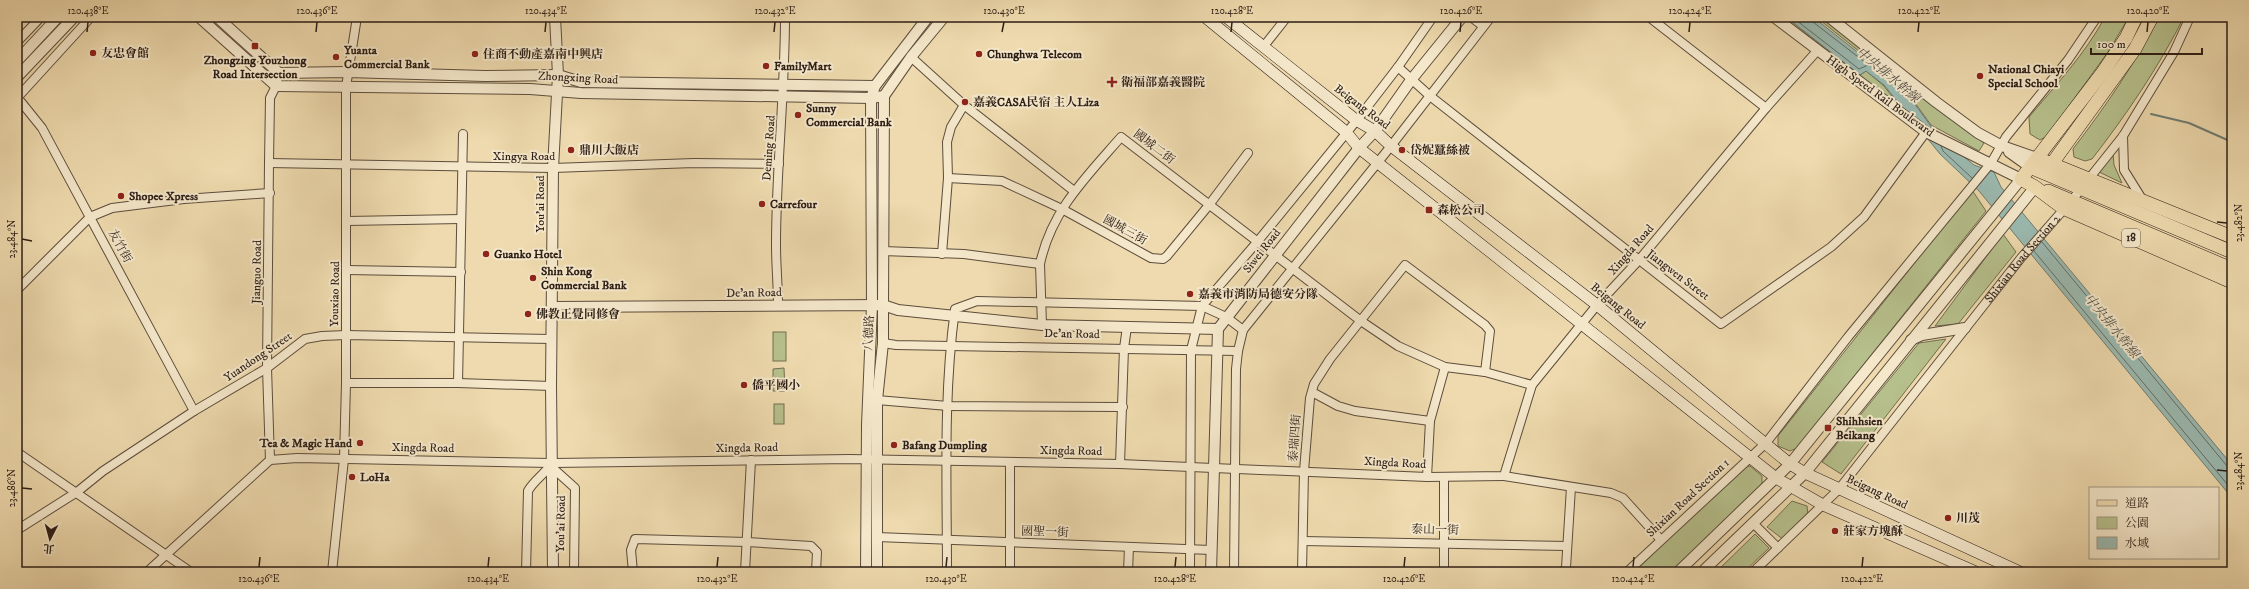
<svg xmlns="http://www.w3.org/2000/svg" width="2249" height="589" font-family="'IM FELL DW Pica','Noto Serif TC',serif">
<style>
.green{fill:#b6c08c;stroke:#726f51}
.water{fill:#9bbab1;stroke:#6f7c73}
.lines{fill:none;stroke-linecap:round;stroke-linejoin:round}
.shore{stroke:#646c64;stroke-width:1}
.stream{stroke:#6f7c73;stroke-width:2}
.minor-casing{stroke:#5d4d3c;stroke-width:10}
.tertiary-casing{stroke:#5d4d3c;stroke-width:12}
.secondary-casing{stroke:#2d1e16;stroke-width:12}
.primary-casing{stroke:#2d1e16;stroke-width:14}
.minor{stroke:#f4e7ca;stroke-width:8}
.tertiary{stroke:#f4e7ca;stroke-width:10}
.secondary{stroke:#f4e7ca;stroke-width:11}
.primary{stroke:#eedaae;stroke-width:13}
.ticks{fill:none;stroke:#2d1e16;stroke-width:1.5}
.poi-dot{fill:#8f2418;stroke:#f4e7ca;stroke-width:1.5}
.labels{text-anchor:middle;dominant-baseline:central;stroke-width:4;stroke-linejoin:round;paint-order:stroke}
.shield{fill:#f4e7ca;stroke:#695a4c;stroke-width:1}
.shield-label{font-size:11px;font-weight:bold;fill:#2d1e16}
.poi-label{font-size:12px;font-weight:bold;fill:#2d1e16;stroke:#f4e7ca;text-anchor:start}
.street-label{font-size:12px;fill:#2d1e16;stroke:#f4e7ca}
.water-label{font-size:13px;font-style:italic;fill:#4e4d44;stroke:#f4e7ca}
.neatline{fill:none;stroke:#2d1e16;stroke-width:1.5}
.ticks-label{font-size:10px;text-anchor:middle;fill:#2d1e16}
</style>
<rect width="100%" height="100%" fill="#eedaae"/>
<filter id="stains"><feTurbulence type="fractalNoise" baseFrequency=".005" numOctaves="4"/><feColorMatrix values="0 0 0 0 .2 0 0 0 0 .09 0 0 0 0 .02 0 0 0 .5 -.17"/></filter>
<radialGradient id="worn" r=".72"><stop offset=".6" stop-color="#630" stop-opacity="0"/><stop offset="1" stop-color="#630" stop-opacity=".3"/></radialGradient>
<!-- green -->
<g class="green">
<path d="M1780,17H1786L1859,76L1866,71L1884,86L1902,109Z"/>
<path d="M1816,17H1823L1984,143L1979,151L1931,125L1915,103L1889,75Z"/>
<path d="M2105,17H2129L2108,52L2047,136L2040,140L2030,134L2029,117C2056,85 2085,54 2105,17Z"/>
<path d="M2159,17H2184C2158,68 2127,114 2092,159L2085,161L2074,157L2073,149C2105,107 2135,64 2159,17Z"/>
<path d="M2113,153L2114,165L2122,183L2097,171Z"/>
<path d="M1972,190L1986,211L1797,448L1790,451L1778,446V436Z"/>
<path d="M2003,234L2016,252L1958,324L1935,326Z"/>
<rect x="773" y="332" width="13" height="29"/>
<path d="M1946,339L1841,474L1822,462L1919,343Z"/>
<path d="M784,368L785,391H773V369Z"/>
<rect x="774" y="404" width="10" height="20"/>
<path d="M1750,466L1762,476V486L1673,572H1634L1742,468Z"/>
<path d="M1792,501L1807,506L1808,514L1784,540L1767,527Z"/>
<path d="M1755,534L1769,548L1744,572H1716Z"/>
</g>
<!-- water -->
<path class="water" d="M1786,17H1813L1888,76L1914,103L1938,136L1974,165L1994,172L2001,187L2232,465V498L1979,191L1940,154L1884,85L1866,71L1860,75Z"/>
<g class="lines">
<!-- shore -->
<g class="shore">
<path d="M1792,17L1859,69L1866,66V63L1813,22L1811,17"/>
<path d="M1941,146L1943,151L1972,178"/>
<path d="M2042,242L2227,466L2232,467"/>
<path d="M2034,251L2232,490"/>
</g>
<!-- stream -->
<path class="stream" d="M2151,114L2189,123L2232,142"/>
<!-- minor casing -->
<g class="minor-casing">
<g id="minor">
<path d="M1471,17L1483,26"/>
<path d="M1649,17L1766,108"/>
<path d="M17,42L41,17"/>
<path d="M1264,46L1287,17"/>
<path d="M911,57L964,105L1074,191"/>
<path d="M1398,67L1430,96L1721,324L1831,247L1864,217L1926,132"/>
<path d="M17,97L42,128L194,411"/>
<path d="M17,98L91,17"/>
<path d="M2123,136L2124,170L2142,199"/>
<path d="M269,163L553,168L694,163L779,164"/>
<path d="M948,178L1002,181L1062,209L1151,258L1163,259L1167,256L1209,205L1248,153"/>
<path d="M347,221L461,219"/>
<path d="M883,251L964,254L1040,264C1051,211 1087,176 1121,137L1361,321L1398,346L1445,367L1485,372L1532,385"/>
<path d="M942,254L948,178L947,142L951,127L964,105"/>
<path d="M1040,264L1042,325"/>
<path d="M347,270L461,272"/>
<path d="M17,290L90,217L112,208L184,199L270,193"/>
<path d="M778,305C778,285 776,265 776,245C776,169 785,93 785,17"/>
<path d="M883,343L896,345L1238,351"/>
<path d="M346,383H458L551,386"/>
<path d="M458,383L463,134"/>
<path d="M1312,392L1338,406L1355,411L1430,421"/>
<path d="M877,400L948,406L1123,407"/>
<path d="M17,452L191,572"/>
<path d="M270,460L267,368L269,163L270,98L276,86L279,73"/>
<path d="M1010,462V572"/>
<path d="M552,464L555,470L575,488L574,572"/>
<path d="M1120,464L1124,348L1127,327"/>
<path d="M1504,476L1611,493L1623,498L1661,540"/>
<path d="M1427,477L1430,421L1445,367"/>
<path d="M1444,478V572"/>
<path d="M1753,523L1778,548"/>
<path d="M17,530L77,492L103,471L194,411L267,368L305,339L322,336L346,335L552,339"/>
<path d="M877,537L1211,550"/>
<path d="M1303,541L1567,546"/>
<path d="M147,572L270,460L297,458L552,463L849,459L1120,464L1427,477L1504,476L1532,385L1597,305L1639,260L1766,108L1817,51"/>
<path d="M332,572L344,459L346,383V87L357,17"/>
<path d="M526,572L528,491C534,480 545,474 552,463"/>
<path d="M633,572L631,550L635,539L747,542L811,546L817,552L816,572"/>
<path d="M745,572L751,460"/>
<path d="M947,572C947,485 943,396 955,309L977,301L1202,306L1226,317L1243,330"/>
<path d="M1128,572L1129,547"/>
<path d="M1190,572L1191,350L1202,306L1258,241L1361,115L1398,67L1433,17"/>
<path d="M1234,572L1236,369L1238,351L1243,330L1391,146L1491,17"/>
<path d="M1302,572L1304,471L1310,398L1314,384L1330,359L1405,265L1485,325L1490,331L1485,372"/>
<path d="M1562,572L1566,568L1571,487"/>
<path d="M1627,572L1766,443L1848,337L1991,163L2006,137L2068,60L2097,17"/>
<path id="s1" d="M1753,572L1839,489L2021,258L2072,200L2123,136L2174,52L2190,17"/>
</g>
</g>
<!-- tertiary casing -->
<g class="tertiary-casing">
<g id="tertiary">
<path d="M199,17L276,86L530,89L581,93L871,98L884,96L911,57L944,17"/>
<path d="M217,17L279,73L347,72L485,76L558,75L581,82L875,86"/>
<path d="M1829,17L1936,102L1978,133L2002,146L2037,158"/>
<path d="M17,61L58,17"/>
<path d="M17,77L74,17"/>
<path d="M2009,152L2030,167"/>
<path d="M553,307L883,305L898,310L1042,325L1218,329"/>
<path d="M1911,340L1922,335L1965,328"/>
<path d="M553,572L551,386L553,168L558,75L555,17"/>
<path d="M866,572L867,425L872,305L871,98L875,86L928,17"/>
<path d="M877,572V400L883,343V305L884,96"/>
<path d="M1211,572L1218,329L1359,148L1375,131L1411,80L1462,17"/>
<path d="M1678,572L1790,464L2021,179L1926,132L1774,17"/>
<path d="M1702,572L1805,473L2035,187"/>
</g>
</g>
<!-- secondary casing -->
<g class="secondary-casing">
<g id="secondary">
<path d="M1205,17L1346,132L1359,148L1776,478L1823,505L1976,572"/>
<path d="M1226,17L1356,120L1375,131L1391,146L1597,305L1790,464L1805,473L2020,572"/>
</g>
</g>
<!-- primary casing -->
<g class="primary-casing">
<g id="primary">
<path d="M2136,17L2126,38L2103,72L2021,179L2035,187L2063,208L2232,282"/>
<path d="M2037,158L2232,237"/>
<path d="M2030,167L2232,252"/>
<path d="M2048,169L2135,49L2152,17"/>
<path d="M2048,191L2232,269"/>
</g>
</g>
<!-- minor -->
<use href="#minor" class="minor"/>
<!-- tertiary -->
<use href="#tertiary" class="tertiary"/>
<!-- secondary -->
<use href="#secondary" class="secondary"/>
<!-- primary -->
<use href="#primary" class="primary"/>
</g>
<!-- ticks -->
<path class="ticks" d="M87,32L88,22M316,32L317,22M545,32L546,22M774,32L775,22M1002,32L1004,22M1231,32L1232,22M1460,32L1461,22M1689,32L1690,22M1918,32L1919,22M2147,32L2148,22M2217,222L2227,223M22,239L32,241M2217,470L2227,471M22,488L32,489M259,567L260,557M488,567L489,557M717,567L718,557M946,567L947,557M1175,567L1176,557M1404,567L1405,557M1633,567L1634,557M1862,567L1863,557"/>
<!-- markers -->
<g class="poi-dot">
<rect x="251" y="42" width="8" height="8" rx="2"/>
<circle cx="93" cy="53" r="4"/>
<circle cx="475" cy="54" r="4"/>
<circle cx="979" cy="54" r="4"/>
<circle cx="336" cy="57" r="4"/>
<circle cx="766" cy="66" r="4"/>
<circle cx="1980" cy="76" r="4"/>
<path d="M1110 76h4v4h4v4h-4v4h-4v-4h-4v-4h4z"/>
<circle cx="965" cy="102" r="4"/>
<circle cx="798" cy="115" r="4"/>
<circle cx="571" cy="150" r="4"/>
<circle cx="1402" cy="150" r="4"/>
<circle cx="121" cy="196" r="4"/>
<circle cx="762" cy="204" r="4"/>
<rect x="1425" y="206" width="8" height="8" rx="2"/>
<circle cx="486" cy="254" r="4"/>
<circle cx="533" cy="278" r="4"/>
<circle cx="1190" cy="294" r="4"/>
<circle cx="528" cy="314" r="4"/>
<circle cx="744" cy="385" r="4"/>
<rect x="1824" y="424" width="8" height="8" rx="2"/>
<circle cx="360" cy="443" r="4"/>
<circle cx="894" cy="445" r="4"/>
<circle cx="352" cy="477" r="4"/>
<circle cx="1948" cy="518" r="4"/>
<circle cx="1835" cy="531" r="4"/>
</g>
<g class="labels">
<!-- shield labels -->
<rect class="shield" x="2122" y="229" width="18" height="18" rx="3"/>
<g class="shield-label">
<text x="2131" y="238">18</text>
</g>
<!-- poi labels -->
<g class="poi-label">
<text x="344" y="50">Yuanta<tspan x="344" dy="14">Commercial Bank</tspan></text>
<text x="101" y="53">友忠會館</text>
<text x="483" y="54">住商不動產嘉南中興店</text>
<text x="987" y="54">Chunghwa Telecom</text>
<text x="255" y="60" text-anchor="middle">Zhongzing Youzhong<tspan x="255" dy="14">Road Intersection</tspan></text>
<text x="774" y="66">FamilyMart</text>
<text x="1988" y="69">National Chiayi<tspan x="1988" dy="14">Special School</tspan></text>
<text x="1121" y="82">衛福部嘉義醫院</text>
<text x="973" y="102">嘉義CASA民宿 主人Liza</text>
<text x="806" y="108">Sunny<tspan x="806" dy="14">Commercial Bank</tspan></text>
<text x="579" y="150">鼎川大飯店</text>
<text x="1410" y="150">岱妮蠶絲被</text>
<text x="129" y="196">Shopee Xpress</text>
<text x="770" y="204">Carrefour</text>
<text x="1437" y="210">森松公司</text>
<text x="494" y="254">Guanko Hotel</text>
<text x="541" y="271">Shin Kong<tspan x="541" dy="14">Commercial Bank</tspan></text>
<text x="1198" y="294">嘉義市消防局德安分隊</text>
<text x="536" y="314">佛教正覺同修會</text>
<text x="752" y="385">僑平國小</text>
<text x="1836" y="421">Shihhsien<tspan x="1836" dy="14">Beikang</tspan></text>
<text x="352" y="443" text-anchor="end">Tea &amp; Magic Hand</text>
<text x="902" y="445">Bafang Dumpling</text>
<text x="360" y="477">LoHa</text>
<text x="1956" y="518">川茂</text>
<text x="1843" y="531">莊家方塊酥</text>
</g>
<!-- street labels -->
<g class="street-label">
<text transform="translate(578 78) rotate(3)">Zhongxing Road</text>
<text transform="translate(1880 96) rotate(36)">High Speed Rail Boulevard</text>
<text transform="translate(1362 107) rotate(37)">Beigang Road</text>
<text transform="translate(1154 147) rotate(37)">國城二街</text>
<text transform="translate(769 148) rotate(-86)">Deming Road</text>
<text x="524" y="156">Xingya Road</text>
<text transform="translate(540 204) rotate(-90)">You'ai Road</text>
<text transform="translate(1125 230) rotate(29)">國城三街</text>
<text transform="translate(120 246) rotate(61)">友竹街</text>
<text transform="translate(1631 250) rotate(-49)">Xingda Road</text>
<text transform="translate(1262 251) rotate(-52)">Siwei Road</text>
<text stroke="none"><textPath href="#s1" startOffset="414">Shixian Road Section 2</textPath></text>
<text transform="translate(257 272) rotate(-89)">Jianguo Road</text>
<text transform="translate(1678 275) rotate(37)">Jiangwen Street</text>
<text transform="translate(754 293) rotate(-1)">De'an Road</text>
<text transform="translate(335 294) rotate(-89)">Youxiao Road</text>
<text transform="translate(1618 306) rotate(39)">Beigang Road</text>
<text transform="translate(869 333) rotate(-87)">八德路</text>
<text transform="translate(1072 334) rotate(1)">De'an Road</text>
<text transform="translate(258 357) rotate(-34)">Yuandong Street</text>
<text transform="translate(1295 438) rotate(-86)">泰瑞四街</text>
<text transform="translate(423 448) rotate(1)">Xingda Road</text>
<text transform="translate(747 448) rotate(-1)">Xingda Road</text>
<text transform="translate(1071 451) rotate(1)">Xingda Road</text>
<text transform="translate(1395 463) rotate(3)">Xingda Road</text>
<text transform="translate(1877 492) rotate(25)">Beigang Road</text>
<text transform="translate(1688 498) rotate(-43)">Shixian Road Section 1</text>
<text transform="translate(561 524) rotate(-89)">You'ai Road</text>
<text transform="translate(1435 530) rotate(1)">泰山一街</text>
<text transform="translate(1045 532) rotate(2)">國聖一街</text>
</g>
<!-- water labels -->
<g class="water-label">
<text transform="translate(1888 75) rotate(40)">中央排水幹線</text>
<text transform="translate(2112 326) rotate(51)">中央排水幹線</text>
</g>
</g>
<!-- margin -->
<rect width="2249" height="589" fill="none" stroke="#eedaae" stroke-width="44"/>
<!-- legend -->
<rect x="2089" y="487" width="130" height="72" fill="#f4e7ca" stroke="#a49782"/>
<rect x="2097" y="500" width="20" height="6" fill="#eedaae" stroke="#a49782"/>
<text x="2125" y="507" font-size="12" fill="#2d1e16">道路</text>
<rect x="2097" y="517" width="20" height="12" fill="#b6c08c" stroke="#a49782"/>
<text x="2125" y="527" font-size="12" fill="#2d1e16">公園</text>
<rect x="2097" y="537" width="20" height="12" fill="#9bbab1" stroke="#a49782"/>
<text x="2125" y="547" font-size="12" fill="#2d1e16">水域</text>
<!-- north arrow -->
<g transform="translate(50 539) rotate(186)" stroke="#f4e7ca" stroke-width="3" paint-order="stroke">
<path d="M0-3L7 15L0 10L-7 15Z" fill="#2d1e16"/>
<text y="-6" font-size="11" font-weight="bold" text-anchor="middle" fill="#2d1e16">北</text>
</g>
<!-- scale -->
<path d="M2091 48v6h111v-6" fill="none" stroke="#2d1e16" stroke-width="2"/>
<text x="2097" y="48" font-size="12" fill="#2d1e16" stroke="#f4e7ca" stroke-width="3" paint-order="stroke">100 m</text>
<rect x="22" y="22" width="2205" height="545" class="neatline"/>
<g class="ticks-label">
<text x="88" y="14">120.438°E</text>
<text x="317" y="14">120.436°E</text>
<text x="546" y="14">120.434°E</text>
<text x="775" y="14">120.432°E</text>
<text x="1004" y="14">120.430°E</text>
<text x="1232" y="14">120.428°E</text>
<text x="1461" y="14">120.426°E</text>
<text x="1690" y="14">120.424°E</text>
<text x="1919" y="14">120.422°E</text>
<text x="2148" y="14">120.420°E</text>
<text transform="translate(2238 223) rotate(-90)" y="4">23.482°N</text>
<text transform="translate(11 239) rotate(-90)" y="4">23.484°N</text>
<text transform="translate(2238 471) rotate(-90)" y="4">23.484°N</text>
<text transform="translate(11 488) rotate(-90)" y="4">23.486°N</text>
<text x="259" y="582">120.436°E</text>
<text x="488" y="582">120.434°E</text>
<text x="717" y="582">120.432°E</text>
<text x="946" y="582">120.430°E</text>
<text x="1175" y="582">120.428°E</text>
<text x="1404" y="582">120.426°E</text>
<text x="1633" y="582">120.424°E</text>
<text x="1862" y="582">120.422°E</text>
</g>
<rect width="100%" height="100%" filter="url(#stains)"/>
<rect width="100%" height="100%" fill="url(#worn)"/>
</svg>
